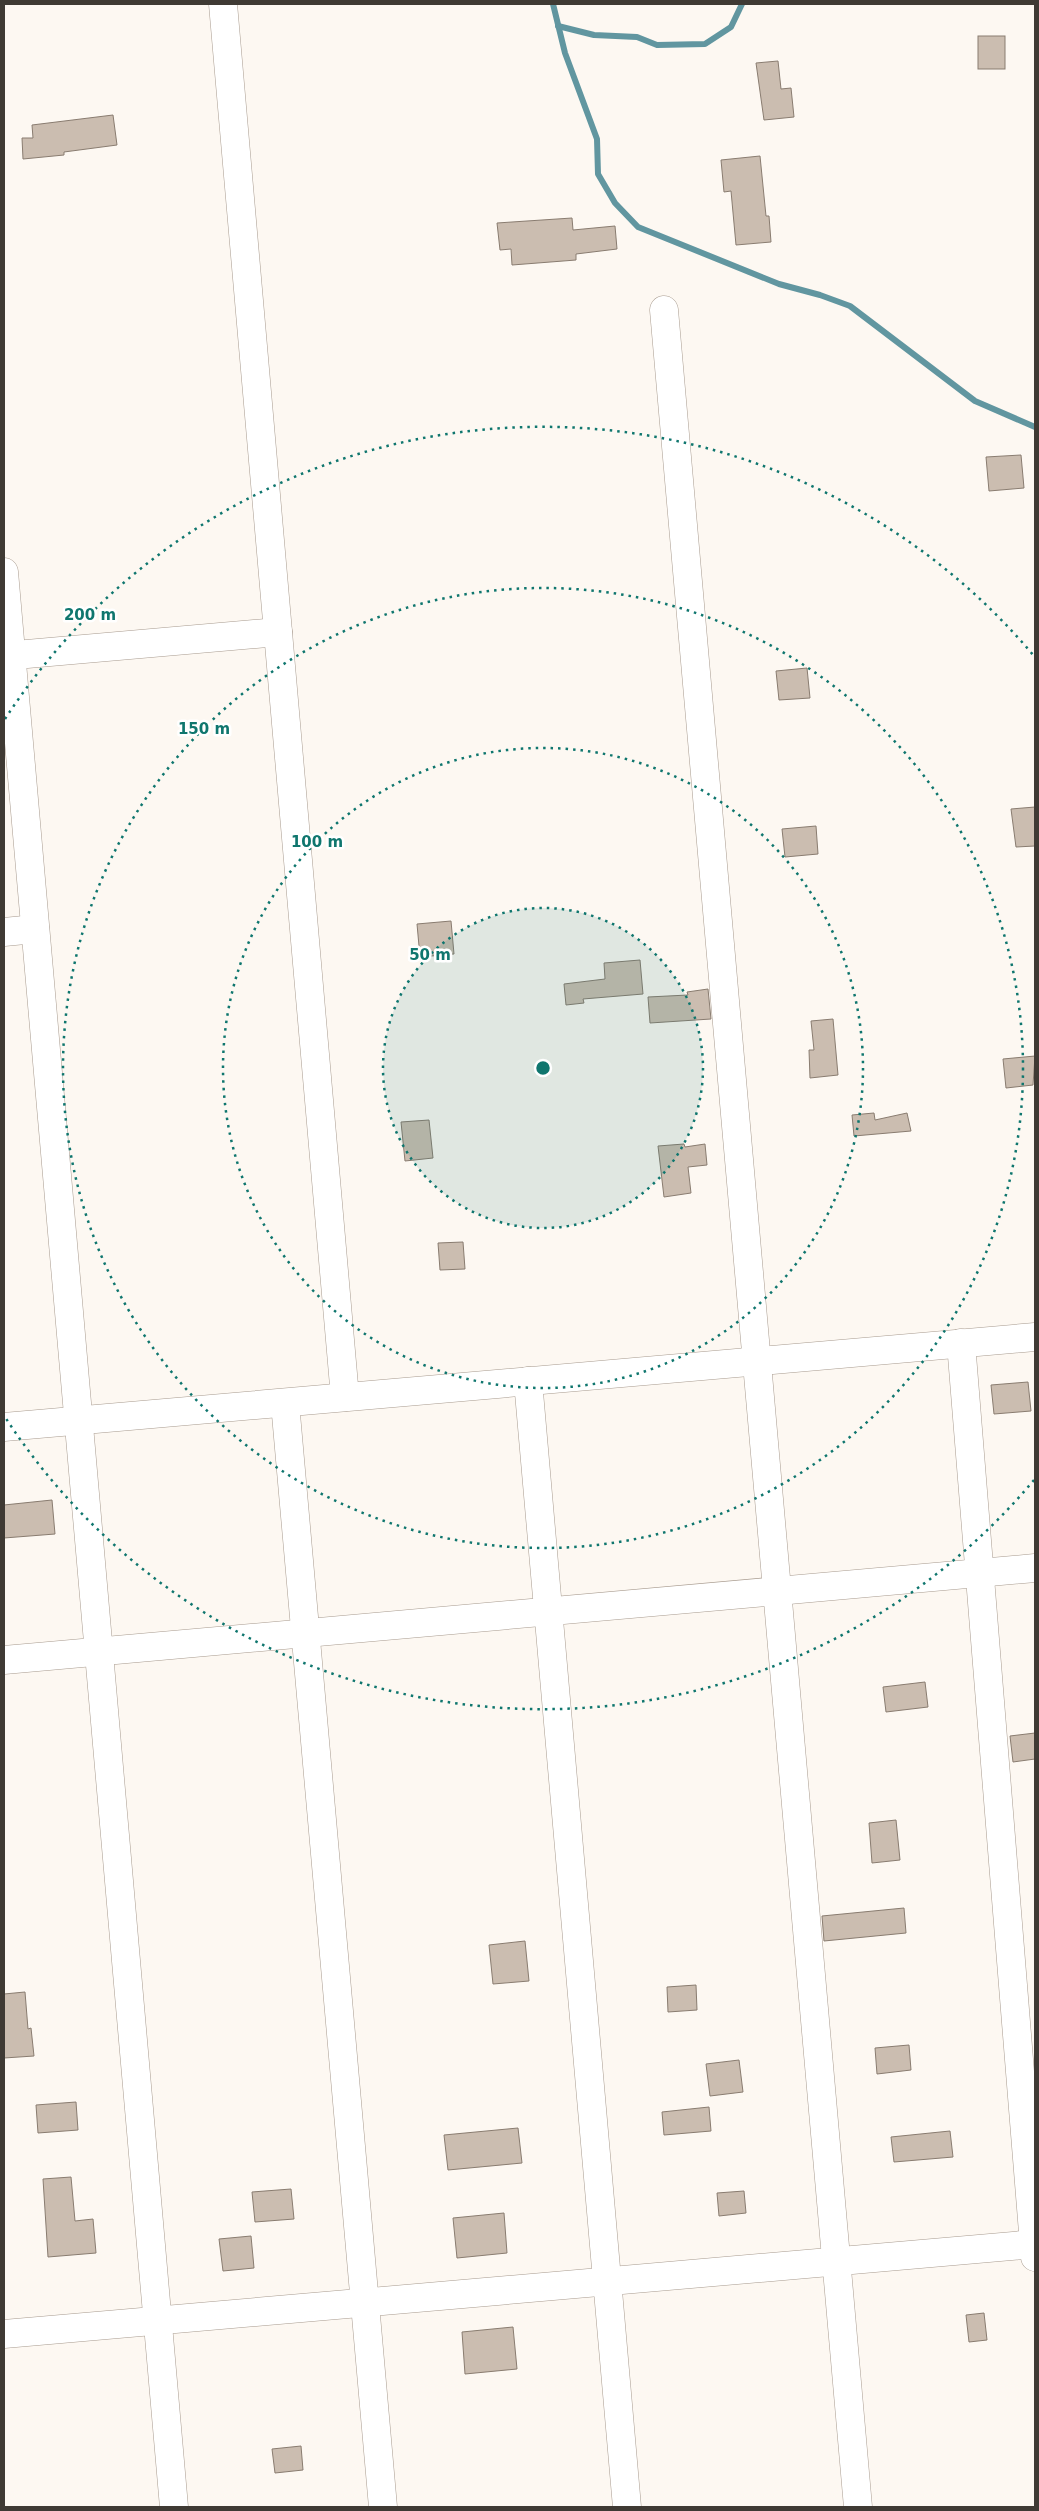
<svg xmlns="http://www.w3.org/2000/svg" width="1039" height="2511" font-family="'DejaVu Sans',sans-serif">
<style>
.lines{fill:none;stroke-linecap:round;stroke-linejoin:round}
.stream{stroke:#6196a0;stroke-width:6}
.building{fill:#cbbdb0;stroke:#897c70}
.minor-casing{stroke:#a89b8f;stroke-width:29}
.minor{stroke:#fff;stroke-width:28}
.ring{fill:none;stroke:#0f766e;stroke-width:2.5;stroke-dasharray:2.5 5}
.centre{fill:#0f766e;stroke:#fff;stroke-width:2.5}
.ring-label{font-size:15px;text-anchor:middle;font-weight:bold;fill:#0f766e;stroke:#fff;stroke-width:5;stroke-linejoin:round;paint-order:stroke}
</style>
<rect width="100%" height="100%" fill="#fdf8f2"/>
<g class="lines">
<!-- stream -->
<g class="stream">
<path d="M553,4L565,53L597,139L598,174L615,203L638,227L779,284L820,295L850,306L975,401L1035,427"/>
<path d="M558,26L594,35L637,37L657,45L705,44L731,27L742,4"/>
</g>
</g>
<!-- building -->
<g class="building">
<rect x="978" y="36" width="27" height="33"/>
<path d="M778,61L781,89L791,88L794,117L764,120L756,63Z"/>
<path d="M113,115L117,145L64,152V155L23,159L22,138H33L32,125Z"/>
<path d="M760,156L766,216H769L771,242L736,245L731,191L724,192L721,160Z"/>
<path d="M572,218L573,230L615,226L617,249L576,254V260L512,265L511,249L500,250L497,223Z"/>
<path d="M1021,455L1024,488L989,491L986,457Z"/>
<path d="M807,668L810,698L779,700L776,671Z"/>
<path d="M1035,807V846L1016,847L1011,809Z"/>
<path d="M816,826L818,854L785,857L782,829Z"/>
<path d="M451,921L454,954L420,957L417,924Z"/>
<path d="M640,960L643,994L583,999L584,1003L566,1005L564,984L605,979L604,963Z"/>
<path d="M708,989L711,1019L650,1023L648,997L688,995L687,992Z"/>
<path d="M833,1019L838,1075L810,1078L809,1050H814L811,1021Z"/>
<path d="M1035,1056L1033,1085L1006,1088L1003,1059Z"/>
<path d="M874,1113L875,1120L907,1113L911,1131L854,1136L852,1115Z"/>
<path d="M429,1120L433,1158L405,1161L401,1122Z"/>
<path d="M684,1144L685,1147L705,1144L707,1165L688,1167L691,1193L664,1197L658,1146Z"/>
<path d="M463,1242L465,1269L440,1270L438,1243Z"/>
<path d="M1028,1382L1031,1411L994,1414L991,1385Z"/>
<path d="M52,1500L55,1534L4,1538V1505Z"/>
<path d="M925,1682L928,1707L886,1712L883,1687Z"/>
<path d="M1035,1733V1759L1013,1762L1010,1736Z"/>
<path d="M896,1820L900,1860L872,1863L869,1823Z"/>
<path d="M904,1908L906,1933L824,1941L822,1916Z"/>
<path d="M525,1941L529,1981L493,1984L489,1945Z"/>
<path d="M696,1985L697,2010L668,2012L667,1987Z"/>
<path d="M25,1992L28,2029L31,2028L34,2056L4,2058V1994Z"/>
<path d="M909,2045L911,2070L877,2074L875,2048Z"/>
<path d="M739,2060L743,2092L710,2096L706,2064Z"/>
<path d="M76,2102L78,2130L38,2133L36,2105Z"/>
<path d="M709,2107L711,2131L664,2135L662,2112Z"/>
<path d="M518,2128L522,2163L448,2170L444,2135Z"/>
<path d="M950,2131L953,2157L894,2162L891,2137Z"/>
<path d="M71,2177L75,2221L93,2219L96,2253L48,2257L43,2179Z"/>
<path d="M291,2189L294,2219L255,2222L252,2192Z"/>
<path d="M744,2191L746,2213L719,2216L717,2193Z"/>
<path d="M504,2213L507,2253L457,2258L453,2218Z"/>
<path d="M251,2236L254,2268L223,2271L219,2239Z"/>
<path d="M984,2313L987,2340L969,2342L966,2315Z"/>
<path d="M513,2327L517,2369L465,2374L462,2332Z"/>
<path d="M301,2446L303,2470L275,2473L272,2449Z"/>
</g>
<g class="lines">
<!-- minor casing -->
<g class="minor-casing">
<g id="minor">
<path d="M223,4L345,1397"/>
<path d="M664,310L858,2507"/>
<path d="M4,572L174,2507"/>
<path d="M4,656L278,632"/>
<path d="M4,932L35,929"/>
<path d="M961,1343L1035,2257"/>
<path d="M528,1381L627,2507"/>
<path d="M285,1403L383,2507"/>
<path d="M4,1427L1035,1337"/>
<path d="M4,1660L1035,1568"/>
<path d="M4,2334L1035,2244"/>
</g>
</g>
<!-- minor -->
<use href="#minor" class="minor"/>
</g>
<!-- distance rings -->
<circle cx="543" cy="1068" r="160" fill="#0f766e" fill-opacity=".12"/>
<g class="ring">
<circle cx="543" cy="1068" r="160"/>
<circle cx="543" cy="1068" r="320"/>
<circle cx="543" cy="1068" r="480"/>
<path d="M1034 1480A641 641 0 0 1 5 1417M5 719A641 641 0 0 1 1034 656"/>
</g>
<circle cx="543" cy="1068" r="8" class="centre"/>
<g class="ring-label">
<text x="90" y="620">200 m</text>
<text x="204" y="734">150 m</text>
<text x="317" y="847">100 m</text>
<text x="430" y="960">50 m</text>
</g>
<!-- border -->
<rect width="1039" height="2511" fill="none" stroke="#3f3a34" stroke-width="10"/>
</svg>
